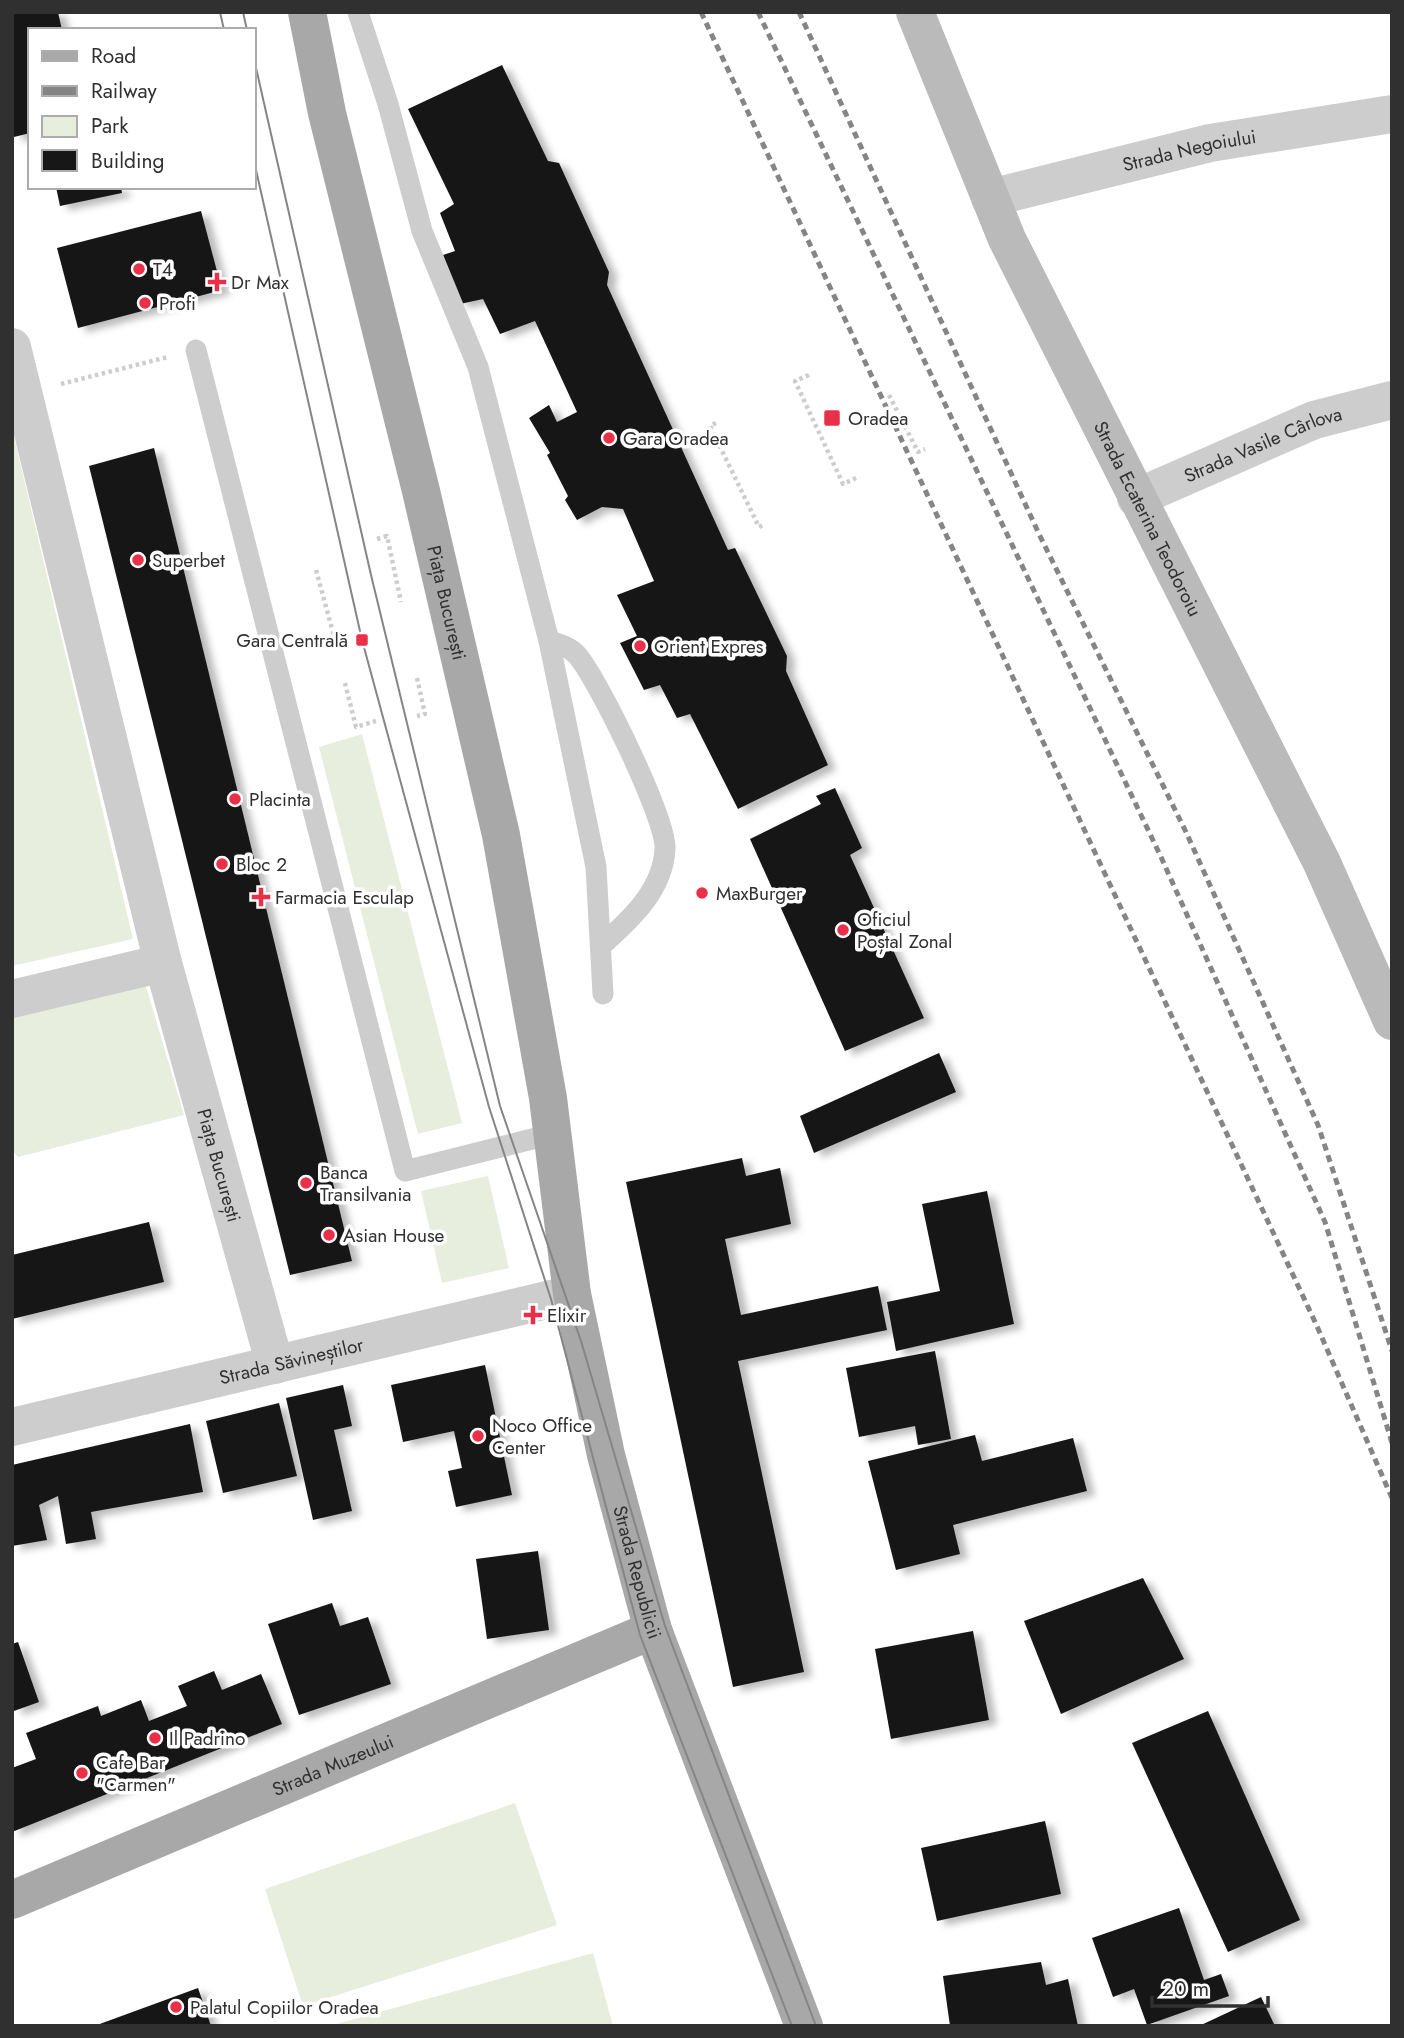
<svg xmlns="http://www.w3.org/2000/svg" width="1404" height="2038" font-family="Jost,sans-serif">
<style>
.green{fill:#e7eede}
.building{fill:#171717;filter:url(#shadow)}
.lines{fill:none;stroke-linecap:round;stroke-linejoin:round}
.path{stroke:#cdcdcd;stroke-width:4.5;stroke-dasharray:3.5 3.5;stroke-linecap:butt}
.lane{stroke:#cdcdcd;stroke-width:21}
.street{stroke:#cdcdcd;stroke-width:38}
.secondary{stroke:#bababa;stroke-width:38}
.primary{stroke:#a8a8a8;stroke-width:38}
.tram{stroke:#858585;stroke-width:2}
.rail{stroke:#858585;stroke-width:5;stroke-dasharray:7 5;stroke-linecap:butt}
.poi-dot{fill:#ea2f48;stroke:#fff;stroke-width:2.5}
.labels{text-anchor:middle;dominant-baseline:central;stroke-width:7;stroke-linejoin:round;paint-order:stroke}
.street-label{font-size:19px;fill:#303030;stroke:#fff}
.poi-label{font-size:19px;fill:#303030;stroke:#fff;text-anchor:start}
</style>
<defs>
<filter id="shadow"><feDropShadow dx="8" dy="4.5" stdDeviation="3.5" flood-color="#0004"/></filter>
</defs>
<rect width="100%" height="100%" fill="#fff"/>
<!-- green -->
<g class="green">
<path d="M12,428L133,939L12,966Z"/>
<path d="M362,734L462,1123L418,1134L319,747Z"/>
<path d="M145,983L184,1115L18,1157L12,1150V1015Z"/>
<path d="M488,1176L509,1268L442,1283L421,1191Z"/>
<path d="M515,1803L557,1925L303,2006L265,1889Z"/>
<path d="M593,1953L613,2026H329Z"/>
</g>
<!-- building -->
<g class="building">
<path d="M12,12H58L62,30H30V133L14,137Z"/>
<path d="M502,65L548,161L559,163L609,272L607,285L728,550L735,548L787,656L786,671L828,765L738,809L690,714L677,718L660,685L644,690L620,643L637,636L617,595L654,581L623,509L602,507L577,520L565,500L568,496L547,455L550,453L529,418L549,405L557,422L577,412L535,321L500,334L483,299L460,304L443,255L455,251L440,213L454,204L408,109Z"/>
<path d="M56,187H121L122,193L60,206Z"/>
<path d="M201,211L222,290L78,328L57,248Z"/>
<path d="M154,448L352,1261L290,1275L89,466Z"/>
<path d="M835,788L862,848L850,855L924,1018L845,1051L750,839L821,804L816,796Z"/>
<path d="M939,1053L956,1092L814,1153L800,1116Z"/>
<path d="M742,1158L746,1176L780,1168L791,1224L725,1239L741,1315L878,1286L887,1330L738,1361L804,1672L733,1687L626,1182Z"/>
<path d="M987,1191L1014,1324L896,1351L887,1302L940,1291L922,1204Z"/>
<path d="M149,1222L164,1282L12,1319V1255Z"/>
<path d="M935,1351L951,1439L918,1445L915,1426L859,1437L846,1368Z"/>
<path d="M485,1365L512,1495L456,1507L448,1471L462,1468L454,1431L403,1442L391,1385Z"/>
<path d="M343,1385L352,1426L334,1430L352,1511L313,1520L286,1398Z"/>
<path d="M279,1403L297,1476L223,1493L206,1421Z"/>
<path d="M190,1424L203,1492L91,1512L96,1539L66,1544L58,1496L39,1505L47,1540L12,1546V1465Z"/>
<path d="M975,1435L982,1461L1073,1438L1087,1491L953,1525L960,1554L896,1570L868,1461Z"/>
<path d="M538,1551L549,1630L487,1639L476,1559Z"/>
<path d="M1143,1578L1184,1659L1061,1714L1024,1621Z"/>
<path d="M332,1603L340,1626L368,1617L391,1684L299,1715L268,1624Z"/>
<path d="M973,1631L989,1720L891,1739L875,1649Z"/>
<path d="M18,1642L39,1702L14,1711L12,1644Z"/>
<path d="M214,1671L222,1690L261,1674L282,1724L12,1832V1768L36,1759L26,1733L98,1706L101,1716L141,1700L149,1721L187,1706L178,1686Z"/>
<path d="M1208,1711L1300,1920L1228,1952L1132,1743Z"/>
<path d="M1045,1821L1061,1894L937,1921L921,1848Z"/>
<path d="M1179,1908L1204,1980L1221,1974L1229,1996L1147,2025L1134,1989L1113,1997L1092,1938Z"/>
<path d="M1041,1962L1046,1985L1068,1979L1078,2026H950L943,1976Z"/>
<path d="M198,1988L211,2026H97V2025Z"/>
<path d="M1261,1997L1275,2026H1199Z"/>
</g>
<g class="lines">
<!-- path -->
<g class="path">
<path d="M809,375L795,381L843,484L856,478"/>
<path d="M61,384L168,357"/>
<path d="M889,395L918,452L925,449"/>
<path d="M716,423L710,426L759,527L765,524"/>
<path d="M377,539L387,536L401,602"/>
<path d="M316,570L335,640"/>
<path d="M417,678L425,714L417,716"/>
<path d="M345,683L356,727L376,721"/>
</g>
<!-- lane -->
<g class="lane">
<path d="M358,12L388,104L422,231L478,367L549,641L596,867L603,994"/>
<path d="M196,350L405,1171L552,1134"/>
<path d="M549,641C559,644 570,647 577,655C598,679 667,820 665,849C663,890 631,919 602,945"/>
</g>
<!-- street -->
<g class="street">
<path id="s1" d="M990,198L1210,143L1392,114"/>
<path id="s2" d="M12,347L163,963L275,1365"/>
<path id="s3" d="M1136,498L1314,420L1392,400"/>
<path d="M12,999L163,963"/>
<path id="s4" d="M12,1427L572,1294"/>
</g>
<!-- secondary -->
<path class="secondary" id="s5" d="M915,12L1007,239L1322,863L1392,1021"/>
<!-- primary -->
<g class="primary">
<path id="s6" d="M307,12L327,113L421,491L501,835L548,1098L572,1294L606,1455L653,1630L804,2026"/>
<path id="s7" d="M12,1900L653,1630"/>
</g>
<!-- tram -->
<g class="tram">
<path d="M220,12L224,30"/>
<path d="M243,12L247,30"/>
<path d="M254,59L371,575L500,1106L581,1341L665,1626L816,2026"/>
<path d="M254,161L362,640L489,1107L551,1299L640,1635L792,2026"/>
</g>
<!-- rail -->
<g class="rail">
<path d="M701,12L1316,1324L1392,1498"/>
<path d="M758,12L1161,857L1325,1222L1392,1443"/>
<path d="M799,12L1039,534L1186,832L1318,1125L1392,1351"/>
</g>
</g>
<!-- markers -->
<g class="poi-dot">
<circle cx="139" cy="269" r="7"/>
<path d="M213.5 271.5h7v7h7v7h-7v7h-7v-7h-7v-7h7z"/>
<circle cx="145" cy="303" r="7"/>
<rect x="823" y="409" width="18" height="18" rx="3.5"/>
<circle cx="609" cy="438" r="7"/>
<circle cx="138" cy="560" r="7"/>
<rect x="355" y="633" width="14" height="14" rx="3.5"/>
<circle cx="640" cy="646" r="7"/>
<circle cx="235" cy="799" r="7"/>
<circle cx="222" cy="864" r="7"/>
<circle cx="702" cy="893" r="7"/>
<path d="M257.5 886.5h7v7h7v7h-7v7h-7v-7h-7v-7h7z"/>
<circle cx="843" cy="930" r="7"/>
<circle cx="306" cy="1183" r="7"/>
<circle cx="329" cy="1235" r="7"/>
<path d="M529.5 1304.5h7v7h7v7h-7v7h-7v-7h-7v-7h7z"/>
<circle cx="478" cy="1436" r="7"/>
<circle cx="155" cy="1738" r="7"/>
<circle cx="82" cy="1773" r="7"/>
<circle cx="176" cy="2007" r="7"/>
</g>
<g class="labels">
<!-- street labels -->
<g class="street-label">
<text stroke="none"><textPath href="#s1" startOffset="205">Strada Negoiului</textPath></text>
<text stroke="none"><textPath href="#s3" startOffset="138">Strada Vasile Cârlova</textPath></text>
<text stroke="none"><textPath href="#s5" startOffset="558">Strada Ecaterina Teodoroiu</textPath></text>
<text stroke="none"><textPath href="#s6" startOffset="607">Piața București</textPath></text>
<text stroke="none"><textPath href="#s2" startOffset="844">Piața București</textPath></text>
<text stroke="none"><textPath href="#s4" startOffset="287">Strada Săvineștilor</textPath></text>
<text stroke="none"><textPath href="#s6" startOffset="1596">Strada Republicii</textPath></text>
<text stroke="none"><textPath href="#s7" startOffset="348">Strada Muzeului</textPath></text>
</g>
<!-- poi labels -->
<g class="poi-label">
<text x="153" y="269">T4</text>
<text x="231" y="282">Dr Max</text>
<text x="159" y="303">Profi</text>
<text x="848" y="418">Oradea</text>
<text x="623" y="438">Gara Oradea</text>
<text x="152" y="560">Superbet</text>
<text x="348" y="640" text-anchor="end">Gara Centrală</text>
<text x="654" y="646">Orient Expres</text>
<text x="249" y="799">Placinta</text>
<text x="236" y="864">Bloc 2</text>
<text x="716" y="893">MaxBurger</text>
<text x="275" y="897">Farmacia Esculap</text>
<text x="857" y="919">Oficiul<tspan x="857" dy="22">Poștal Zonal</tspan></text>
<text x="320" y="1172">Banca<tspan x="320" dy="22">Transilvania</tspan></text>
<text x="343" y="1235">Asian House</text>
<text x="547" y="1315">Elixir</text>
<text x="492" y="1425">Noco Office<tspan x="492" dy="22">Center</tspan></text>
<text x="169" y="1738">Il Padrino</text>
<text x="96" y="1762">Cafe Bar<tspan x="96" dy="22">"Carmen"</tspan></text>
<text x="190" y="2007">Palatul Copiilor Oradea</text>
</g>
</g>
<!-- border -->
<rect width="1404" height="2038" fill="none" stroke="#303030" stroke-width="28"/>
<!-- legend -->
<rect x="28" y="28" width="228" height="161" fill="#ffffff" stroke="#acacac" stroke-width="2"/>
<rect x="42" y="51" width="35" height="10" fill="#a8a8a8" stroke="#acacac" stroke-width="2"/>
<text x="91" y="63" font-size="21" fill="#303030">Road</text>
<rect x="42" y="86" width="35" height="10" fill="#858585" stroke="#acacac" stroke-width="2"/>
<text x="91" y="98" font-size="21" fill="#303030">Railway</text>
<rect x="42" y="116" width="35" height="21" fill="#e7eede" stroke="#acacac" stroke-width="2"/>
<text x="91" y="133" font-size="21" fill="#303030">Park</text>
<rect x="42" y="150" width="35" height="21" fill="#171717" stroke="#acacac" stroke-width="2"/>
<text x="91" y="168" font-size="21" fill="#303030">Building</text>
<!-- scale -->
<path d="M1152 1996v10h116v-10" fill="none" stroke="#303030" stroke-width="3.5"/>
<text x="1162" y="1996" font-size="21" fill="#303030" stroke="#ffffff" stroke-width="5" paint-order="stroke">20 m</text>
</svg>
